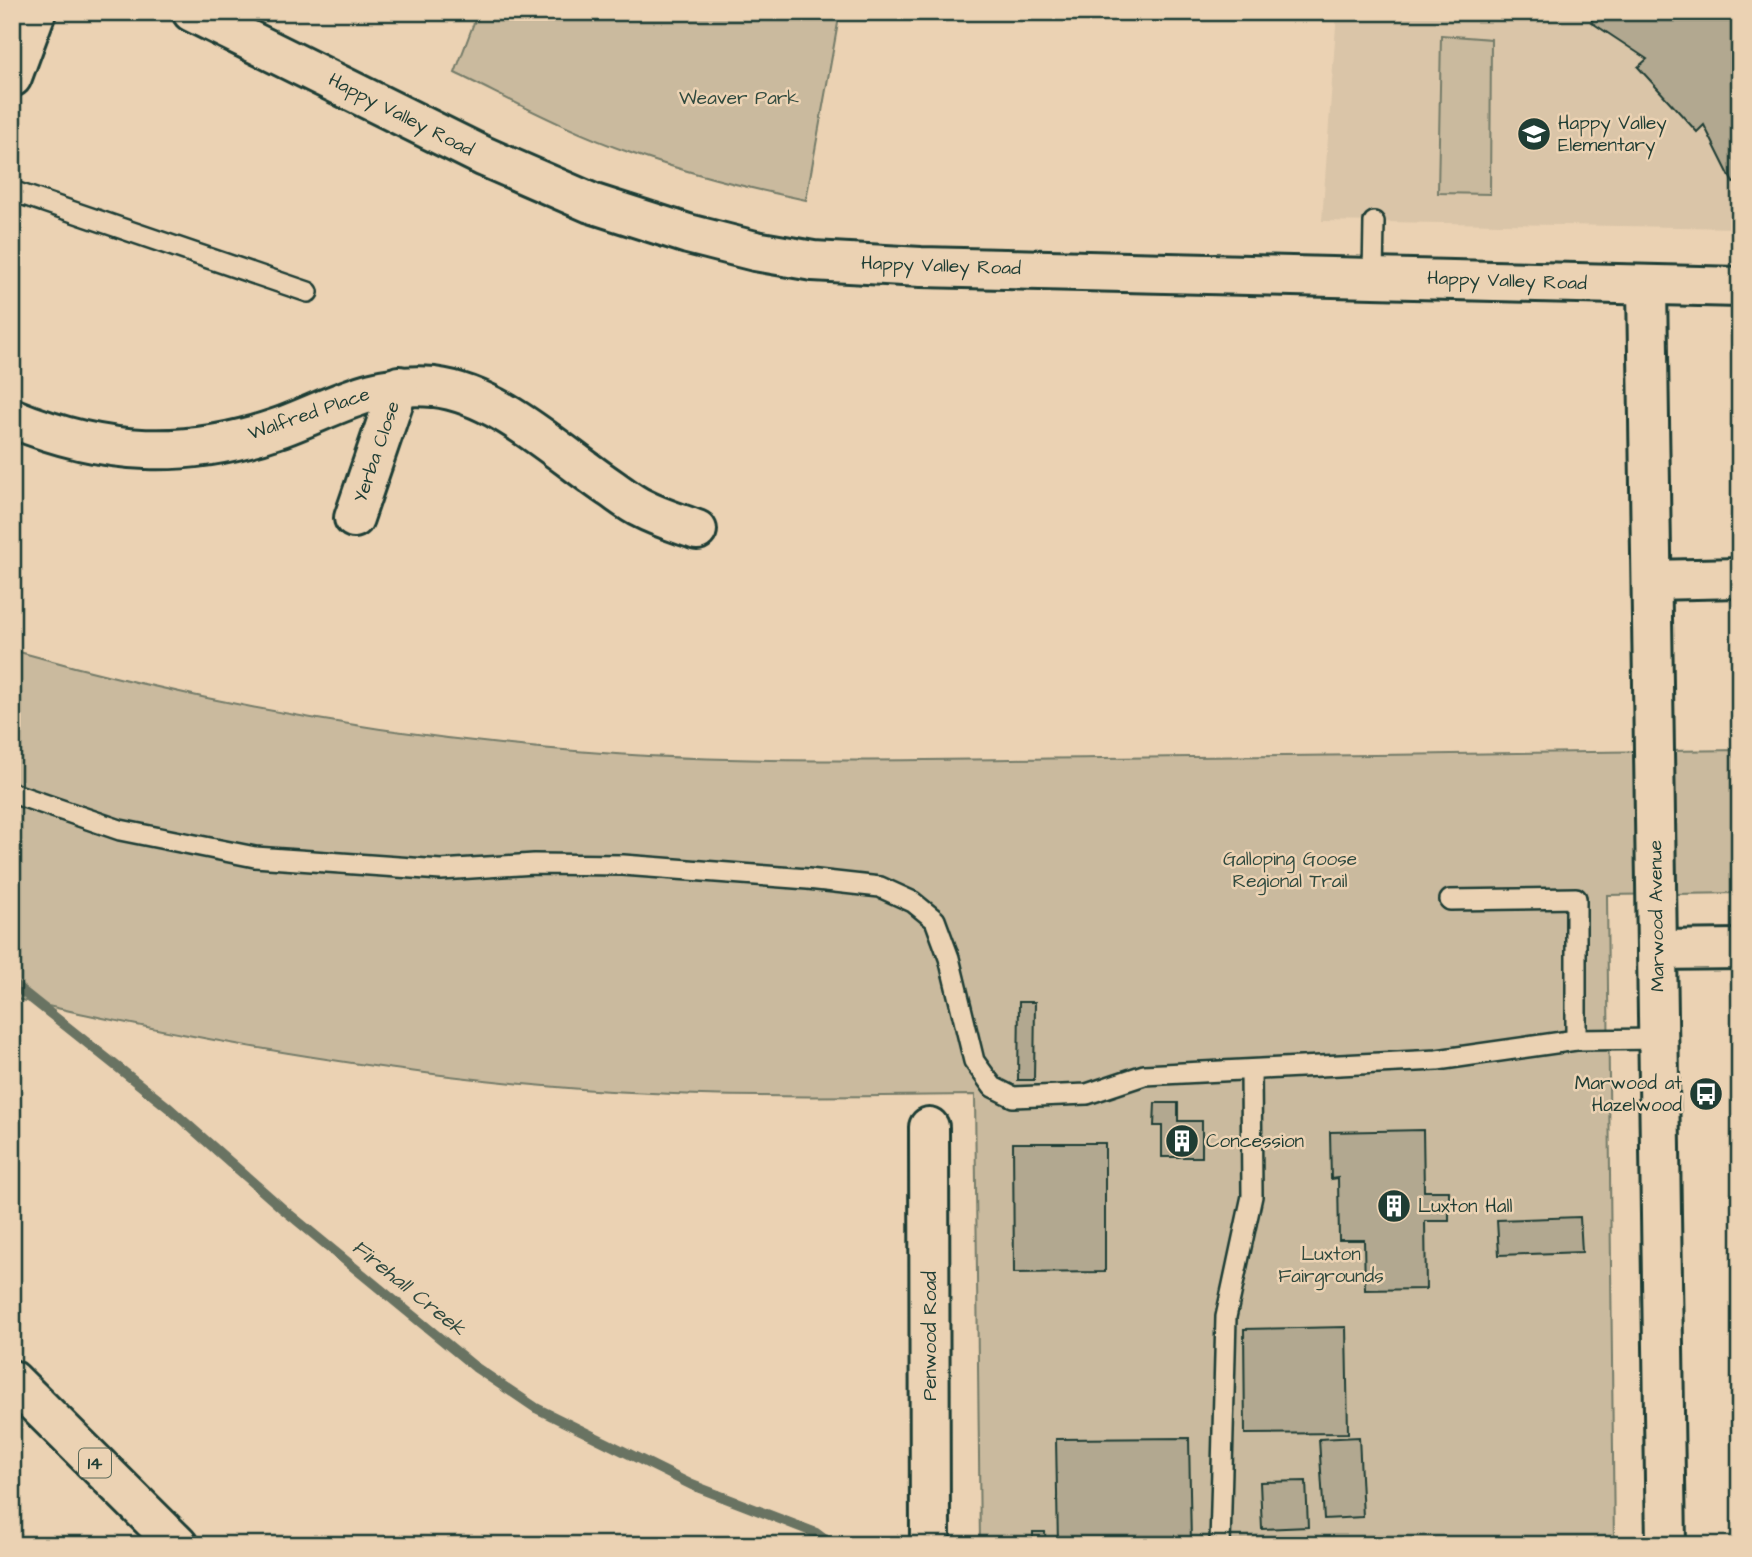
<svg xmlns="http://www.w3.org/2000/svg" width="1752" height="1557" font-family="'Architects Daughter',sans-serif">
<style>
.built{fill:#dac5a8}
.green{fill:#caba9e;stroke:#747c69;stroke-width:2}
.lines{fill:none;stroke-linecap:round;stroke-linejoin:round}
.stream{stroke:#697362;stroke-width:10}
.building{fill:#b2a890;stroke:#1f3d34;stroke-width:2}
.lane-casing{stroke:#1f3d34;stroke-width:24}
.street-casing{stroke:#1f3d34;stroke-width:44}
.secondary-casing{stroke:#1f3d34;stroke-width:44}
.primary-casing{stroke:#1f3d34;stroke-width:44}
.lane{stroke:#ebd2b3;stroke-width:19}
.street{stroke:#ebd2b3;stroke-width:38}
.secondary{stroke:#ebd2b3;stroke-width:38}
.primary{stroke:#ebd2b3;stroke-width:38}
.labels{text-anchor:middle;dominant-baseline:central;stroke-width:5;stroke-linejoin:round;paint-order:stroke}
.shield{fill:#ebd2b3;stroke:#5c6a5a;stroke-width:2}
.shield-label{font-size:18px;font-weight:bold;fill:#1f3d34}
.park-label{font-size:19px;fill:#304a3f;stroke:#ebd2b3}
.street-label{font-size:19px;fill:#1f3d34;stroke:#ebd2b3}
.poi-label{font-size:19px;fill:#1f3d34;stroke:#ebd2b3;text-anchor:start}
.water-label{font-size:21px;font-style:italic;fill:#314a40;stroke:#ebd2b3}
</style>
<rect width="100%" height="100%" fill="#ebd2b3"/>
<filter id="ink" filterUnits="userSpaceOnUse"><feTurbulence type="fractalNoise" baseFrequency=".0143" numOctaves="2"/><feDisplacementMap in="SourceGraphic" scale="14" xChannelSelector="R" yChannelSelector="G"/><feConvolveMatrix kernelMatrix="1 2 1 2 8 2 1 2 1" color-interpolation-filters="sRGB"/></filter>
<g filter="url(#ink)">
<!-- built -->
<path class="built" d="M1337,12H1740V228L1322,221Z"/>
<!-- green -->
<g class="green">
<path d="M478,12H840L806,200C747,188 688,173 631,153C570,132 513,101 455,73Z"/>
<path d="M1441,35L1491,39L1490,194L1438,193Z"/>
<path d="M12,650C220,709 433,744 648,756C799,764 951,759 1102,758C1315,756 1527,753 1740,750V893L1607,895L1614,1545H980L975,1095C831,1097 688,1099 545,1086C364,1070 190,1039 12,998Z"/>
</g>
<g class="lines">
<!-- stream -->
<path class="stream" d="M12,983L169,1108L283,1209L475,1367L536,1408L692,1485L816,1533L832,1545"/>
</g>
<!-- building -->
<g class="building">
<path d="M1593,12H1740V179L1733,183L1704,125L1697,132L1638,67L1647,59L1591,22L1596,15Z"/>
<path d="M1019,1002H1035L1034,1080H1018Z"/>
<path d="M1155,1103H1178V1121H1202V1157H1162V1126H1154Z"/>
<path d="M1423,1130L1424,1191H1449V1221H1425L1426,1289L1365,1290L1364,1240H1339L1338,1178L1331,1179L1330,1132Z"/>
<path d="M1013,1143H1105V1272L1014,1273Z"/>
<path d="M1580,1217L1582,1252L1499,1255L1497,1220Z"/>
<path d="M1346,1327L1348,1433L1245,1434L1244,1329Z"/>
<path d="M1359,1437L1363,1517L1324,1519L1319,1439Z"/>
<path d="M1189,1438L1191,1544L1058,1545L1056,1439Z"/>
<path d="M1306,1481L1308,1527L1262,1529L1260,1482Z"/>
<path d="M1033,1532H1045L1046,1545H1033Z"/>
</g>
<g class="lines">
<!-- lane casing -->
<g class="lane-casing">
<g id="lane">
<path d="M12,191L308,292"/>
<path d="M1373,277L1374,222"/>
<path d="M12,793L120,830L255,857L441,870L534,864L623,865L808,879L880,887L913,902L935,920L949,958L974,1061L993,1087L1013,1097L1087,1094L1144,1075L1437,1060L1576,1040L1659,1039"/>
<path d="M1450,900L1576,898V1040"/>
<path d="M1220,1545L1226,1317L1252,1196L1251,1070"/>
</g>
</g>
<!-- street casing -->
<g class="street-casing">
<g id="street">
<path d="M12,77L36,12"/>
<path d="M1647,287L1666,1545"/>
<path d="M12,418C104,456 187,460 281,427C335,407 373,381 434,387C500,395 558,453 612,489C622,496 632,504 643,509C660,518 679,523 697,530"/>
<path d="M354,518L399,386"/>
<path d="M1652,580L1740,578"/>
<path d="M1657,950L1740,949"/>
<path d="M929,1127L930,1545"/>
</g>
</g>
<!-- secondary casing -->
<g class="secondary-casing">
<path id="secondary" d="M192,12L483,156L591,203L688,234L755,251L813,261L921,267L1740,287"/>
</g>
<!-- primary casing -->
<g class="primary-casing">
<path id="primary" d="M12,1380L178,1545"/>
</g>
<!-- lane -->
<use href="#lane" class="lane"/>
<!-- street -->
<use href="#street" class="street"/>
<!-- secondary -->
<use href="#secondary" class="secondary"/>
<!-- primary -->
<use href="#primary" class="primary"/>
</g>
</g>
<!-- icons -->
<defs>
<g id="school-disc" transform="scale(1.75)"><circle r="9.5" fill="#1f3d34" stroke="#ebd2b3"/><path d="M0-5L7-2L0 1L-7-2ZM-4 1L0 2.5L4 1V4Q0 6-4 4Z" fill="#fff"/></g>
<g id="bus-disc" transform="scale(1.75)"><circle r="9.5" fill="#1f3d34" stroke="#ebd2b3"/><path d="M-5-6H5V4H4V6H2V4H-2V6H-4V4H-5ZM-3.5-4V0h7V-4ZM-3.5 1.2v1.5H-2V1.2ZM2 1.2v1.5H3.5V1.2Z" fill="#fff"/></g>
<g id="building-disc" transform="scale(1.75)"><circle r="9.5" fill="#1f3d34" stroke="#ebd2b3"/><path d="M-4-6H4V6H1V3H-1V6H-4ZM-2.5-4.3h1.7v1.8h-1.7ZM.8-4.3h1.7v1.8H.8ZM-2.5-1h1.7V.8h-1.7ZM.8-1h1.7V.8H.8Z" fill="#fff"/></g>
</defs>
<g fill-rule="evenodd">
<use href="#school-disc" x="1534" y="134"/>
<use href="#bus-disc" x="1706" y="1094"/>
<use href="#building-disc" x="1182" y="1141"/>
<use href="#building-disc" x="1394" y="1206"/>
</g>
<g class="labels">
<!-- shield labels -->
<rect class="shield" x="79" y="1448.5" width="32" height="29" rx="5"/>
<g class="shield-label">
<text x="95" y="1463">14</text>
</g>
<!-- park labels -->
<g class="park-label">
<text x="739" y="98">Weaver Park</text>
<text x="1290" y="859">Galloping Goose<tspan x="1290" dy="22">Regional Trail</tspan></text>
<text x="1331" y="1254">Luxton<tspan x="1331" dy="22">Fairgrounds</tspan></text>
</g>
<!-- street labels -->
<g class="street-label">
<text transform="translate(401 115) rotate(27)">Happy Valley Road</text>
<text transform="translate(941 266) rotate(2)">Happy Valley Road</text>
<text transform="translate(1507 281) rotate(2)">Happy Valley Road</text>
<text transform="translate(309 414) rotate(-19)">Walfred Place</text>
<text transform="translate(377 452) rotate(-71)">Yerba Close</text>
<text transform="translate(1657 916) rotate(-91)">Marwood Avenue</text>
<text transform="translate(930 1336) rotate(-90)">Penwood Road</text>
</g>
<!-- poi labels -->
<g class="poi-label">
<text x="1558" y="123">Happy Valley<tspan x="1558" dy="22">Elementary</tspan></text>
<text x="1682" y="1083" text-anchor="end">Marwood at<tspan x="1682" dy="22">Hazelwood</tspan></text>
<text x="1206" y="1141">Concession</text>
<text x="1418" y="1206">Luxton Hall</text>
</g>
<!-- water labels -->
<g class="water-label">
<text transform="translate(409 1288) rotate(39)">Firehall Creek</text>
</g>
</g>
<!-- margin -->
<rect width="1752" height="1557" fill="none" stroke="#ebd2b3" stroke-width="42"/>
<rect x="21" y="21" width="1710" height="1515" fill="none" stroke="#1f3d34" stroke-width="2.5" filter="url(#ink)"/>
</svg>
